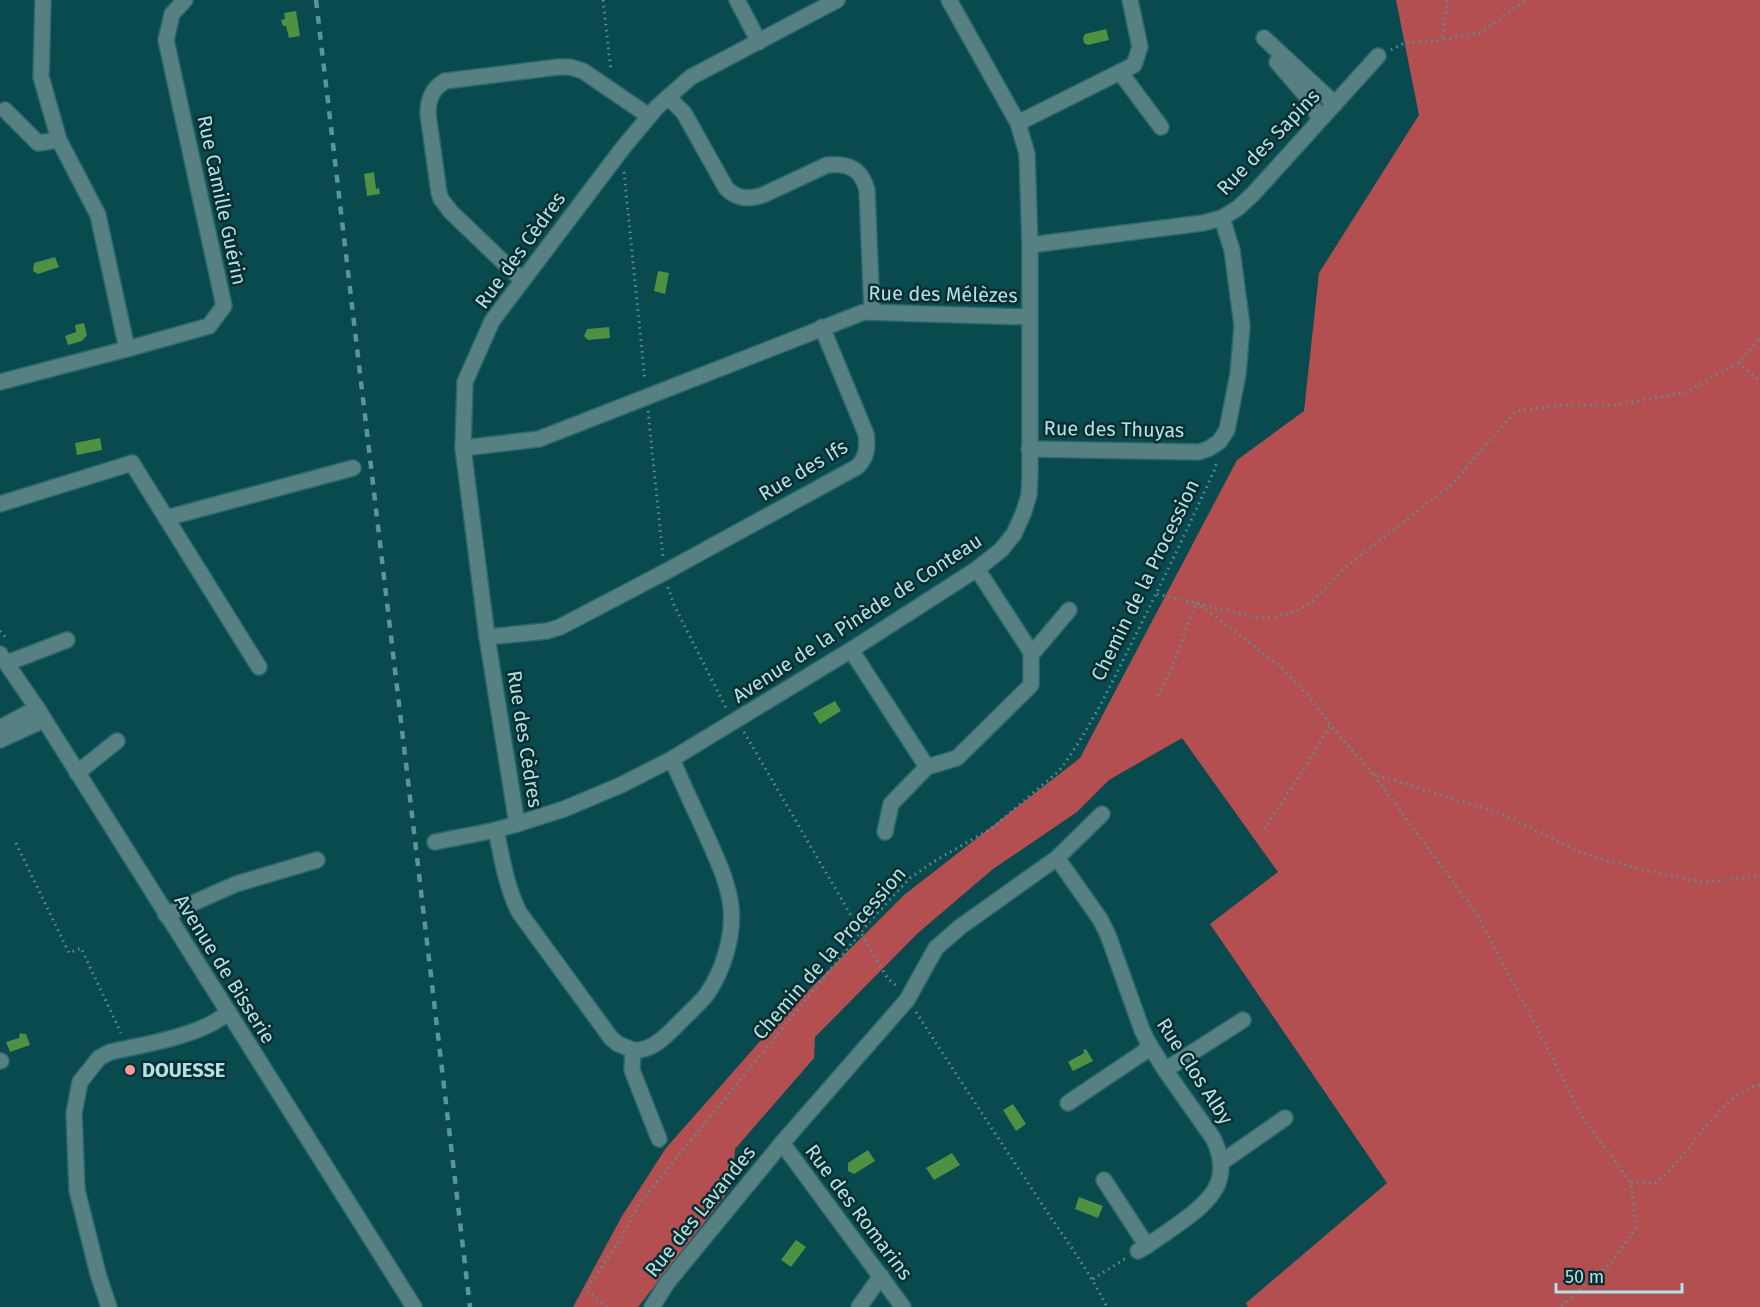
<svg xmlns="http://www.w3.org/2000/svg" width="1760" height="1307" font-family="'Fira Sans',sans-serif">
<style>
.forest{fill:#b44f51}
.water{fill:#4e9142}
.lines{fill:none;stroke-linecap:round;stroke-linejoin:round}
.minor-casing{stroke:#2a686c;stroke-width:18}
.path{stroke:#589295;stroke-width:3;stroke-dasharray:1.5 4.5;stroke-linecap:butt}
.minor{stroke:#578083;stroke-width:15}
.rail{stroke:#5b9598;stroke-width:4.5;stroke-dasharray:8 8;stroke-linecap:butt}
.poi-dot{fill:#f59b9a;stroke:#092d30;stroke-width:2}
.labels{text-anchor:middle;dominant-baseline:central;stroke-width:5;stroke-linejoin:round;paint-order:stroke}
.street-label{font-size:20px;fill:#b1e2e4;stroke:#092d30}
.poi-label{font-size:20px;font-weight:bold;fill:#b1e2e4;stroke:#092d30;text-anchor:start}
</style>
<rect width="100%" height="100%" fill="#084a4e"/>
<!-- forest -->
<path class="forest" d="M1396,0H1760V1307H1248L1246,1303L1387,1183L1210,924L1278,872L1182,738L1109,780L1077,812L993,869L918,933L815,1037L814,1058L735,1149L732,1187L638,1307H573L622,1216L666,1148L777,1022L904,895L1080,758L1237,460L1304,411L1319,273L1419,115Z"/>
<!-- water -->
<g class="water">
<path d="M296,11L300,36L289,38L286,26H283L281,20L285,19L284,13Z"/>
<path d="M1106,29L1109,40L1088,45L1084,43L1083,38L1085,34Z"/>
<path d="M374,172L376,189L379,188L380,194L367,196L364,174Z"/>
<path d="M55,257L59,267L38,274L33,271L34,263Z"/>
<path d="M658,271L669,273L665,294L654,291Z"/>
<path d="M84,323L87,335L82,341L68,345L65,336L76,332L75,325Z"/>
<path d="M609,327L610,338L588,340L584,336L587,329Z"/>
<path d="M100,438L102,450L77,455L75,443Z"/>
<path d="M835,701L841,711L820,724L813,713Z"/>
<path d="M20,1033L26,1034L30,1045L10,1052L6,1042L19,1038Z"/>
<path d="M1086,1049L1093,1061L1073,1071L1068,1062L1084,1053L1083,1050Z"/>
<path d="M1013,1104L1026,1124L1016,1131L1003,1110Z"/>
<path d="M868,1150L875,1161L854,1174L848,1171V1163Z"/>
<path d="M952,1153L960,1165L934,1180L926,1168Z"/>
<path d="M1079,1197L1103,1206L1098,1218L1075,1209Z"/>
<path d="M796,1240L806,1247L791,1267L781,1260Z"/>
</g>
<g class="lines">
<!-- minor casing -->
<g class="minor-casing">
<g id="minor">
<path d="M43,0L41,77L59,140L98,215L127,349"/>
<path d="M737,0L759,42"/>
<path d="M1264,38L1335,104"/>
<path d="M1277,62L1310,100L1320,120"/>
<path d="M1120,72L1161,127"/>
<path d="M668,97L684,113L726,188C737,199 748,200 763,195L827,165C848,163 861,168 867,190L872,312"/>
<path d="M5,110L38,143L59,140"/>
<path d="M1018,123L1134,65L1140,47L1130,0"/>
<path d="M1030,245L1203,223L1222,218L1238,208L1254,193L1378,56"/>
<path d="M522,280L451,212L441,199L439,193L428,114C428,99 432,89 445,81L558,67H570L583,71L649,116"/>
<path d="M0,382L127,349L209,326L224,306L166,40L172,14L185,0"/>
<path d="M463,448L539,439L864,312L1029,317"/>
<path d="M1029,449L1199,452L1208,449L1219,442L1227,430L1238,374L1242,326L1232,250L1222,218"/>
<path d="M0,504L132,463L259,667"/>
<path d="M166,518L353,468"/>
<path d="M487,637L547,631L560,627L665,572L857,467C867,458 868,446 866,434L822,327"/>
<path d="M851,650L927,767L957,758L1031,685V652L977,569"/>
<path d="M0,654L37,708L414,1307"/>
<path d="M1031,655L1069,610"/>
<path d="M7,663L67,640"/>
<path d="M0,728L37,708"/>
<path d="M0,740L44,720"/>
<path d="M77,773L117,741"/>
<path d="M517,824L487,637L463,448L465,382L492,321L622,149L657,107L691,77L837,0"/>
<path d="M496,830C502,858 506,886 519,912L611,1038L618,1044L633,1050L632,1070L659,1139"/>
<path d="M885,832L891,804L927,767"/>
<path d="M435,842L496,830L517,824L564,809L621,785L672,759L851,650L977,569L1001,550L1014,534L1023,514L1029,495L1030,474V245L1027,154L1018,123L949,0"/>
<path d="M1057,858L1100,919L1108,935L1142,1030L1149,1044L1165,1070L1213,1138C1234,1180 1211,1201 1177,1225C1164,1234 1152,1243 1138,1251"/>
<path d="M166,915L236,884L317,860"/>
<path d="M633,1050C655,1052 670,1031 685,1017C692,1010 700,1003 707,994C723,971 734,936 731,907C728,880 715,855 704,830C693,806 682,783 672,759"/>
<path d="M0,1061H1"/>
<path d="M1165,1070L1243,1020"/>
<path d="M1068,1103L1144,1052L1149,1044"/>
<path d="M782,1143L903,1307"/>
<path d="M1222,1162L1285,1118"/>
<path d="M1104,1180L1147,1246"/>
<path d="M109,1307L98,1274L77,1190L74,1113L80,1082L99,1058L110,1052C143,1045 205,1035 228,1012"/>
<path d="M652,1307L667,1283L782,1143L907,1000L936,948L960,927L1057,858L1102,814"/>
<path d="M859,1307L881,1276"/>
</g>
</g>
<!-- path -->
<g class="path">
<path d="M603,0L611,71"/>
<path d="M1447,0L1442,40L1482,32L1525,0"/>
<path d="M1391,50L1404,43L1442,40"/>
<path d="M624,172L645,381"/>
<path d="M1738,363L1760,381"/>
<path d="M648,411L663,557"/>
<path d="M668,587L674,605L726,708"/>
<path d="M1157,594L1259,618L1275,617L1295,612L1312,602L1348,565L1452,484L1516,411L1562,405H1617L1686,392L1738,363L1760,338"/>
<path d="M0,631L8,640"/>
<path d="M1158,696L1172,668L1196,602L1280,666L1313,701L1330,725L1373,774L1503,814L1582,853L1639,869L1702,882L1737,879L1760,876"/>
<path d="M744,732L888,979L898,987"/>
<path d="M1374,775L1476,913L1534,1022L1581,1115L1631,1183L1636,1228L1612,1262L1560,1307"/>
<path d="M1264,829L1297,780L1330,725"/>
<path d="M16,843L69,953L81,948L121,1033"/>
<path d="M916,1012C956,1074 996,1135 1036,1195C1061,1234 1086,1265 1107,1307"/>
<path d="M1631,1183H1656C1663,1177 1670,1170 1676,1163C1695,1142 1731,1087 1760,1085"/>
<path d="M1093,1279L1126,1258"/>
<path d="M607,1307L586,1290L621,1238L639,1204L826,975L870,921L910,878L933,862L992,828L1059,771C1088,732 1109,689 1130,646C1159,589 1187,530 1214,471L1217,461"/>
</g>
<!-- minor -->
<use href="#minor" class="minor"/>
<!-- rail -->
<path class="rail" d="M316,0L470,1307"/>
</g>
<!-- markers -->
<circle class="poi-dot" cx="130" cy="1070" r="6"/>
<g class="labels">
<!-- street labels -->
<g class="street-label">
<text transform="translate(1268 142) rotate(-46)">Rue des Sapins</text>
<text transform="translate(222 200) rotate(78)">Rue Camille Guérin</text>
<text transform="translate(520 250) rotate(-54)">Rue des Cèdres</text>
<text transform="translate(943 294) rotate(1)">Rue des Mélèzes</text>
<text transform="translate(1114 429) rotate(1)">Rue des Thuyas</text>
<text transform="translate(803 470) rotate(-31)">Rue des Ifs</text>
<text transform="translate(1145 580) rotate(-64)">Chemin de la Procession</text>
<text transform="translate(857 618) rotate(-33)">Avenue de la Pinède de Conteau</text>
<text transform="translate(525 739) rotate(81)">Rue des Cèdres</text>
<text transform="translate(829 953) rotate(-49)">Chemin de la Procession</text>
<text transform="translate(225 969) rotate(58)">Avenue de Bisserie</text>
<text transform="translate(1195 1071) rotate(57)">Rue Clos Alby</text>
<text transform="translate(700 1211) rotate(-51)">Rue des Lavandes</text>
<text transform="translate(859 1212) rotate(53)">Rue des Romarins</text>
</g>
<!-- poi labels -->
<g class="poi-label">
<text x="142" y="1070">DOUESSE</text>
</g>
</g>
<!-- scale -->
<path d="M1556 1283v9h126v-9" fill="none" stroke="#b1e2e4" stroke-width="3"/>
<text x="1565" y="1283" font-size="18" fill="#b1e2e4" stroke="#092d30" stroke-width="4.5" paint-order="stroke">50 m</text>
</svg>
